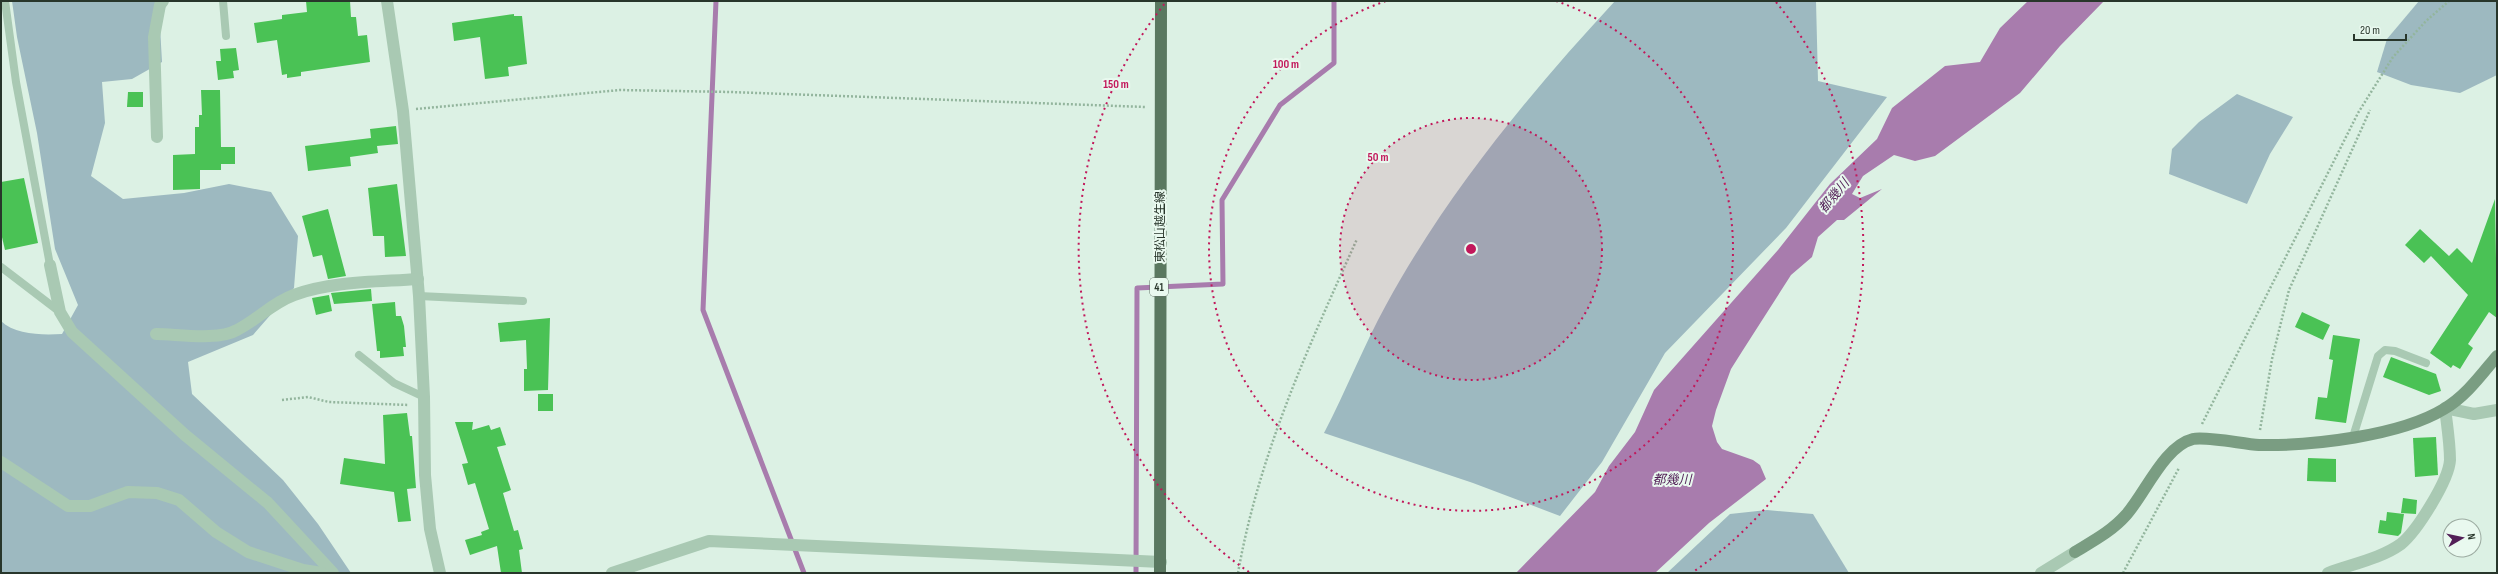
<svg xmlns="http://www.w3.org/2000/svg" width="2498" height="574" font-family="'Sofia Sans Condensed','Noto Sans JP',sans-serif">
<style>
.green{fill:#9db9c0}
.water{fill:#a87cad}
.lines{fill:none;stroke-linecap:round;stroke-linejoin:round}
.stream{stroke:#a87cad;stroke-width:5}
.building{fill:#4ac255}
.path{stroke:#93b59d;stroke-width:2.5;stroke-dasharray:2 2;stroke-linecap:butt}
.lane{stroke:#a9c9b3;stroke-width:8}
.street{stroke:#a9c9b3;stroke-width:12}
.secondary{stroke:#7a9d82;stroke-width:12}
.primary{stroke:#5a7860;stroke-width:12}
.ring{fill:none;stroke:#c2185b;stroke-width:2;stroke-dasharray:2 4}
.labels{text-anchor:middle;dominant-baseline:central;stroke-width:4;stroke-linejoin:round;paint-order:stroke}
.shield{fill:#e9f9ef;stroke:#627066;stroke-width:1}
.shield-label{font-size:11px;font-weight:bold;fill:#28362b}
.street-label{font-size:12px;fill:#28362b;stroke:#e9f9ef}
.water-label{font-size:13px;font-style:italic;fill:#521f57;stroke:#e9f9ef}
.centre{fill:#c2185b;stroke:#e9f9ef;stroke-width:2}
.ring-label{font-size:12px;text-anchor:middle;font-weight:bold;fill:#c2185b;stroke:#e9f9ef;stroke-width:4;stroke-linejoin:round;paint-order:stroke}
</style>
<rect width="100%" height="100%" fill="#dcf1e4"/>
<!-- green -->
<g class="green">
<path d="M12,1H167L160,27L162,62L132,79L102,82L105,123L91,176L123,199L184,193L229,184L271,192L298,236L294,288L253,335L188,362L192,394L283,480L318,524L351,573H1V321C15,335 42,335 62,334L78,305L55,249L37,133L17,37Z"/>
<path d="M1615,1H1816L1818,81L1887,97L1786,228L1665,353L1602,462L1560,516L1473,483L1324,433C1346,391 1363,347 1386,305C1447,193 1529,94 1615,1Z"/>
<path d="M2419,1H2497V75L2460,93L2411,85L2377,72L2387,39Z"/>
<path d="M2237,94L2293,117L2270,154L2247,204L2169,174L2172,149L2199,122Z"/>
<path d="M1767,510L1813,514L1849,573H1667L1730,514Z"/>
</g>
<!-- water -->
<path class="water" d="M2028,1H2104L2060,46L2020,93L1935,156L1915,161L1894,155L1863,176L1852,194L1860,198L1882,189L1844,220H1837L1818,237L1812,257L1791,275L1743,350L1731,369L1716,410L1712,426L1717,442L1722,449L1753,460L1760,465L1766,479L1709,523L1655,573H1516L1595,492L1609,466L1635,432L1654,390L1778,250L1830,184L1877,139L1892,108L1945,66L1980,62L2000,28Z"/>
<g class="lines">
<!-- stream -->
<g class="stream">
<path d="M716,1L703,310L804,573"/>
<path d="M1136,573L1137,288L1223,284L1222,200L1280,105L1334,63V1"/>
</g>
</g>
<!-- building -->
<g class="building">
<path d="M306,1H350L351,17H356L358,36L367,35L370,62L301,72V76L287,78V74L282,75L277,40L257,43L254,23L282,19V15L307,12Z"/>
<path d="M514,14V16H522L527,64L508,67L509,76L485,79L480,37L454,41L452,23Z"/>
<path d="M236,48L239,70L233,71L234,78L218,80L216,61H221L220,49Z"/>
<path d="M201,90H220L221,147H235V164H221V170H200V189L173,190V155L195,154V127H199V115H202Z"/>
<path d="M128,92H143V107H127Z"/>
<path d="M396,126L398,144L377,146L378,153L350,157L351,166L308,171L305,146L371,138L370,129Z"/>
<path d="M24,178L38,243L5,250L1,233V182Z"/>
<path d="M397,184L406,256L385,257L384,236H373L368,188Z"/>
<path d="M2495,199L2497,318L2489,312L2468,344L2473,348L2460,369L2453,365L2451,368L2430,353L2468,295L2431,256L2424,263L2405,245L2420,229L2449,256L2457,248L2472,263Z"/>
<path d="M328,209L346,276L328,279L322,255L313,257L302,216Z"/>
<path d="M371,289L372,301L334,304L331,293Z"/>
<path d="M329,295L332,311L316,315L312,298Z"/>
<path d="M395,302L396,316H401L404,326L406,347H403L404,356L380,358V351H377L372,304Z"/>
<path d="M2302,312L2330,325L2323,340L2295,327Z"/>
<path d="M550,318L548,390L524,391V369H527L526,340L500,342L498,323Z"/>
<path d="M2333,335L2360,339L2346,423L2315,419L2318,397L2327,398L2333,360L2329,359Z"/>
<path d="M2391,357L2436,374L2441,391L2429,395L2383,377Z"/>
<rect x="538" y="394" width="15" height="17"/>
<path d="M407,413L410,436H412L416,488L407,489L411,521L398,522L394,492L340,484L344,458L385,464L383,415Z"/>
<path d="M455,422H473L472,430L489,425L491,430L500,427L506,445L497,447L511,490L503,493L514,531L518,530L523,549L519,550L522,573H501L497,546L470,555L465,540L482,535L481,532L489,529L475,483L468,485L462,464L468,463Z"/>
<path d="M2436,437L2438,475L2415,477L2413,438Z"/>
<path d="M2308,458L2336,459V482L2307,481Z"/>
<path d="M2403,498L2417,500L2416,514L2401,513Z"/>
<path d="M2387,512L2404,514L2401,533L2398,536L2378,533L2380,520L2386,521Z"/>
</g>
<g class="lines">
<!-- path -->
<g class="path">
<path d="M416,109L620,90L730,92L1146,107"/>
<path d="M282,400L308,397L329,402L409,405"/>
<path d="M2202,424L2358,113L2393,57L2426,21L2449,1"/>
<path d="M2260,430L2272,359L2289,290L2370,110"/>
<path d="M1238,573C1259,454 1308,348 1357,239"/>
<path d="M2123,573L2179,468"/>
</g>
<!-- lane -->
<g class="lane">
<path d="M5,1L16,82L50,265"/>
<path d="M223,1L226,36"/>
<path d="M1,267L60,312"/>
<path d="M419,296L523,301"/>
<path d="M359,355L394,383L424,397"/>
<path d="M2353,437L2378,356L2385,350L2395,351L2426,363"/>
</g>
<!-- street -->
<g class="street">
<path d="M387,1L403,111L419,296L424,397L425,475L430,529L440,573"/>
<path d="M157,137L154,37L160,5L163,1"/>
<path d="M50,265L60,312L72,332L185,435L268,503L333,573"/>
<path d="M156,334C177,334 218,341 237,330C257,320 272,303 294,295C332,281 378,282 418,279"/>
<path d="M1,462L68,506H90L128,492L157,493L179,500L216,532L248,552L303,570L322,573"/>
<path d="M612,573L709,541L1161,562"/>
<path d="M2041,573L2075,552"/>
<path d="M2328,573C2352,564 2380,559 2401,544C2417,531 2449,480 2450,460C2450,443 2447,425 2445,408L2474,414L2497,410"/>
</g>
<!-- secondary -->
<path class="secondary" d="M2075,552C2093,541 2112,531 2126,515C2145,494 2164,446 2193,439C2206,436 2243,444 2259,445C2311,446 2400,436 2444,409C2466,396 2481,375 2497,356"/>
<!-- primary -->
<path class="primary" d="M1160,573L1161,1"/>
</g>
<!-- distance rings -->
<circle cx="1471" cy="249" r="131" fill="#c2185b" fill-opacity=".12"/>
<g class="ring">
<circle cx="1471" cy="249" r="131"/>
<path d="M1556 1A262 262 0 1 1 1386 1"/>
<path d="M1249 572A392 392 0 0 1 1166 2M1776 2A392 392 0 0 1 1693 572"/>
</g>
<g class="labels">
<!-- shield labels -->
<rect class="shield" x="1150" y="278" width="18" height="18" rx="3"/>
<g class="shield-label">
<text x="1159" y="287">41</text>
</g>
<!-- street labels -->
<g class="street-label">
<text transform="translate(1160 227) rotate(-90)">東松山越生線</text>
</g>
<!-- water labels -->
<g class="water-label">
<text transform="translate(1834 196) rotate(-50)">都幾川</text>
<text x="1672" y="480">都幾川</text>
</g>
</g>
<circle cx="1471" cy="249" r="6" class="centre"/>
<g class="ring-label">
<text x="1286" y="68">100 m</text>
<text x="1116" y="88">150 m</text>
<text x="1378" y="161">50 m</text>
</g>
<!-- border -->
<rect width="2498" height="574" fill="none" stroke="#28362b" stroke-width="4"/>
<!-- north arrow -->
<g transform="translate(2462 538) rotate(81)"><circle r="19" fill="#e9f9ef" stroke="#9caba1"/>
<path d="M0-3L7 15L0 10L-7 15Z" fill="#521f57"/>
<text y="-6" font-size="11" font-weight="bold" text-anchor="middle" fill="#28362b">N</text>
</g>
<!-- scale -->
<path d="M2354 34v6h52v-6" fill="none" stroke="#28362b" stroke-width="2"/>
<text x="2360" y="34" font-size="12" fill="#28362b" stroke="#e9f9ef" stroke-width="3" paint-order="stroke">20 m</text>
</svg>
